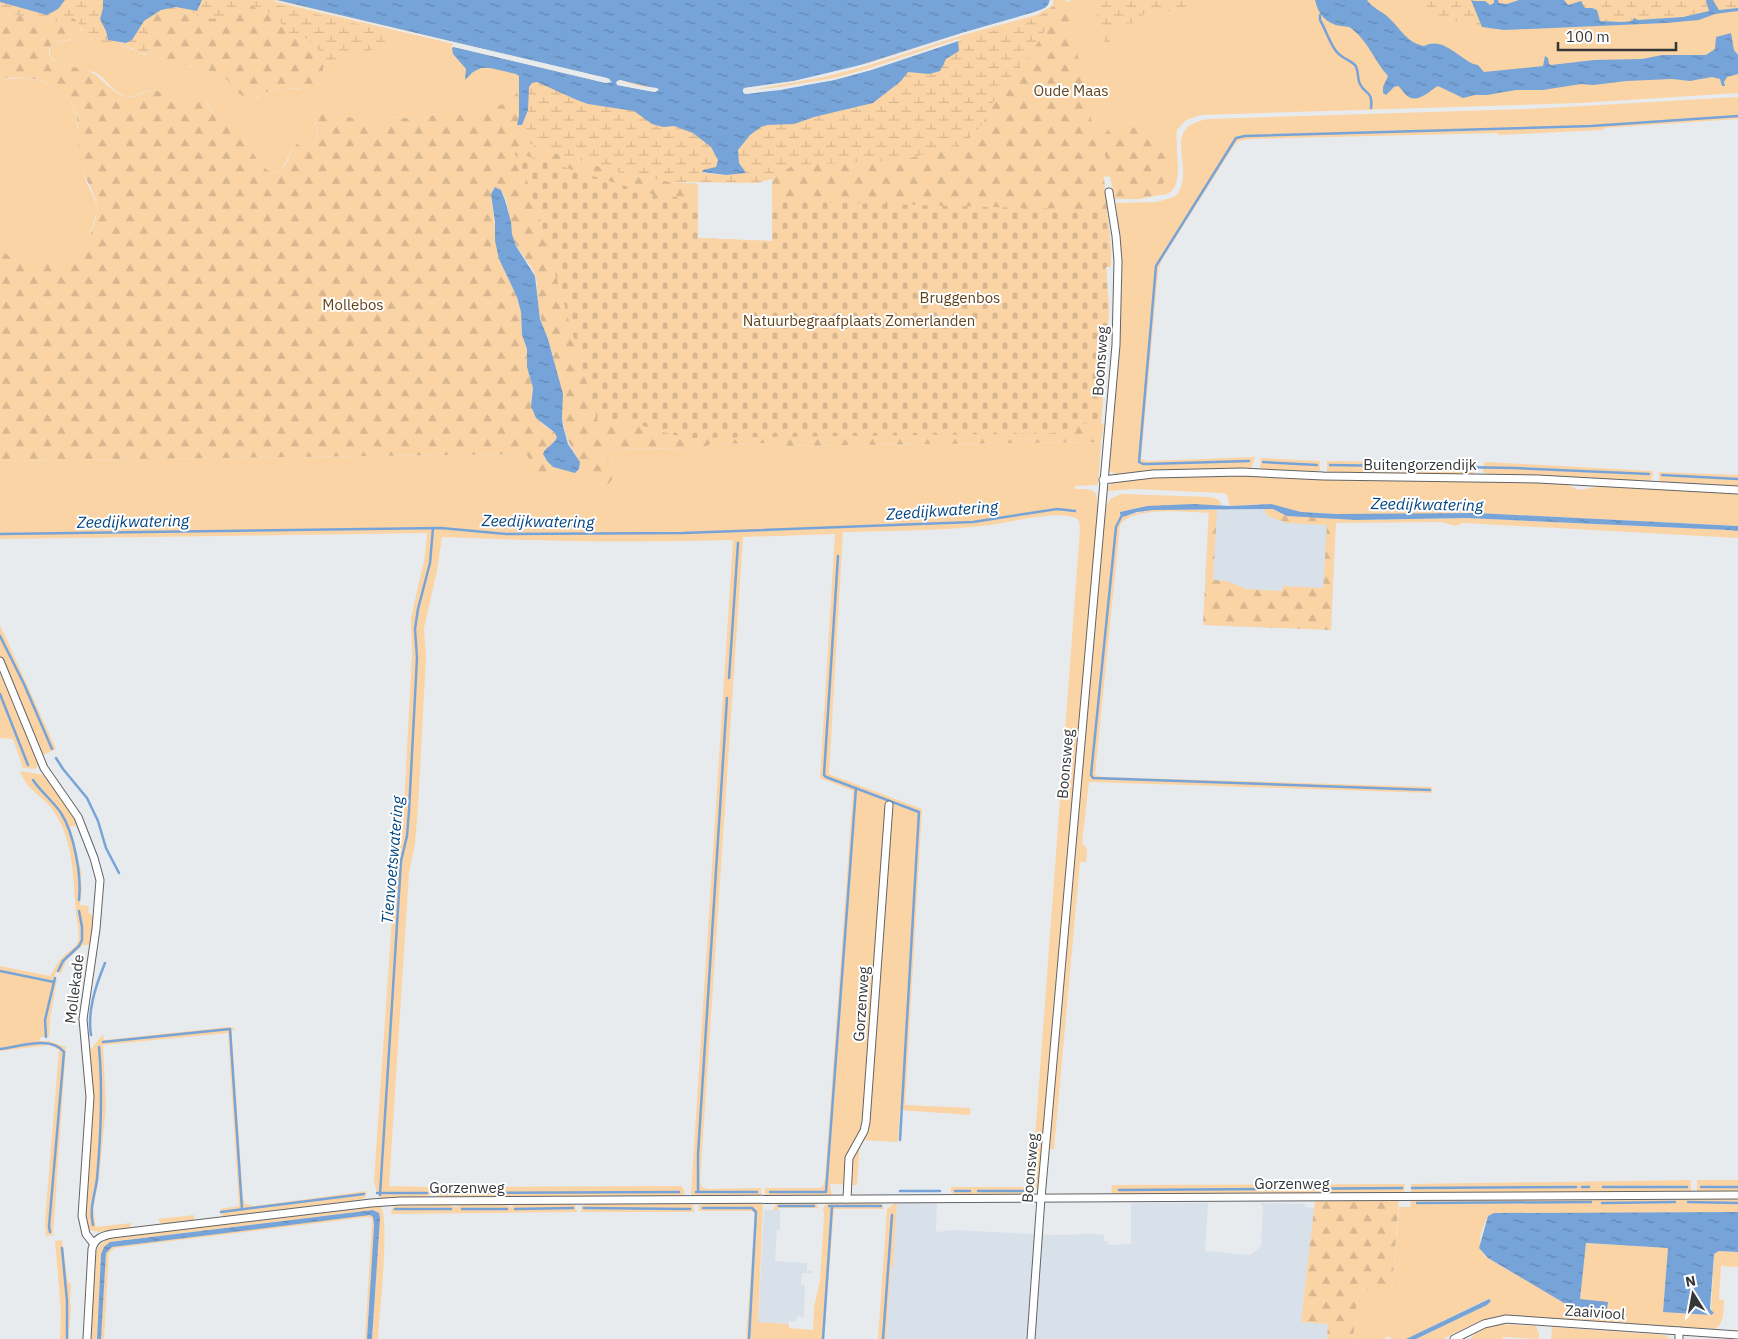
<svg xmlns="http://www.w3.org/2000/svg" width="1738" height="1339" font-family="'IBM Plex Sans',sans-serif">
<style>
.built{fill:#d8e0ea}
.green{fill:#fbd4a6}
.forest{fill:url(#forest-firs)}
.wetland{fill:url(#wetland-marsh)}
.cemetery{fill:url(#cemetery-stones)}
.water{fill:url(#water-ripples);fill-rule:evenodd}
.pier{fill:#e8ebee}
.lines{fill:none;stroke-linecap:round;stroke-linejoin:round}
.stream{stroke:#77a4d8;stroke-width:2.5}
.minor-casing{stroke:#626467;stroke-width:9}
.minor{stroke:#fff;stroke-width:7}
.labels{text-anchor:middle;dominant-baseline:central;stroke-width:4;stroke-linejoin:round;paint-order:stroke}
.park-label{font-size:15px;fill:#624217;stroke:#fff}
.street-label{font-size:15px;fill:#353638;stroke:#fff}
.water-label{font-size:16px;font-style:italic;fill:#004583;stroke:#fff}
</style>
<defs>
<pattern id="forest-firs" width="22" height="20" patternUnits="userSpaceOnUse" patternTransform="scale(1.25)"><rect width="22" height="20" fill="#fbd4a6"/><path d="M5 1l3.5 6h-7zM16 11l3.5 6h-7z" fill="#d8b790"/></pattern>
<pattern id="wetland-marsh" width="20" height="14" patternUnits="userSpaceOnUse" patternTransform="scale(1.25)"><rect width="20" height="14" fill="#fbd4a6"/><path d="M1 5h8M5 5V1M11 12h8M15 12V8" fill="none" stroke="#d8b790"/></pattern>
<pattern id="cemetery-stones" width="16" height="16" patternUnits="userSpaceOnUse" patternTransform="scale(1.25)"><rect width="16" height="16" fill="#fbd4a6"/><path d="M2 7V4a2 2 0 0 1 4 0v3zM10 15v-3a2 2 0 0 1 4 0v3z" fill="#d8b790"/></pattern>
<pattern id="water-ripples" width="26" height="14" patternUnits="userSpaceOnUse" patternTransform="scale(1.25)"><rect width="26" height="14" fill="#77a4d8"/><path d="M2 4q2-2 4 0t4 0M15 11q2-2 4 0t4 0" fill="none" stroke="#6286b0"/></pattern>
</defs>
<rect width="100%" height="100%" fill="#e8ebee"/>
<!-- built -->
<g class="built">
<path d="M1273,509L1336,518L1331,630L1203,625L1209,510Z"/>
<path d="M897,1203H937L936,1231L938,1232L954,1230L1052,1235L1095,1234L1104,1235V1241H1107L1108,1244L1112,1245L1131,1244V1203H1208L1205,1251L1250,1255L1261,1246L1263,1207L1261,1203L1305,1204L1306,1207L1314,1208L1301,1322L1328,1324L1327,1339H886L891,1266H893Z"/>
<path d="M764,1210H780V1230H777L775,1261L807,1263V1271H812V1273H802L801,1285H805L804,1317L797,1316L796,1322L789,1321V1324L758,1322Z"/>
</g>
<!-- green -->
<g class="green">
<path d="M0,0H287L1036,10L1053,5V0H1066L1067,2L1072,0H1738V93L1580,103L1201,115L1186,120L1177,130C1174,149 1188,196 1160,195L1165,178L1160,177L742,174L435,114L421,119L386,117L379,123L323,112L315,123L318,139L312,143L308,142L292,150L282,169C278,172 273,174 267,171C256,165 243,135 237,124L232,120L215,116L207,103C199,102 183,104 176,102C168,99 160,90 152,90C142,90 135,99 126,96C112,93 107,79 96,73C81,66 59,69 50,56V47L54,43L70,40L80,32L81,29L90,39L127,47L145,55L149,53L158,59L219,73L227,78L232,85L257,98C270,87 286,88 301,89L0,6Z"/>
<path d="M26,78C93,88 70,130 85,178C88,189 97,198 97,210C97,214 94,220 93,225C90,234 86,245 79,252C63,267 29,269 10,257C6,254 3,249 0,246V79Z"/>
<path d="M1738,97V119L1604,128L1603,130L1498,135V133L1252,139L1238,141L1233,147L1168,250L1161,262L1158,272L1141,459L1148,461L1255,457L1251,470L1118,475L1108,470L1120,331L1122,267L1116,203L1157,202L1176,196C1198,169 1157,126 1209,119L1529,109Z"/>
<path d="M1101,442L1098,485L1075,486V489C1092,489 1098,488 1098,507L1038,1186L1036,1191L1032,1195L955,1196L951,1192V1187H1027L1030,1185L1032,1178L1080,529L1079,521L1076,518C1054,509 1006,524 981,526C935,531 889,531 843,532L829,774L922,809L905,1105L970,1108V1115L900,1110L898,1142L860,1140L857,1185L830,1184L832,1196H768L765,1194V1188H819L823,1186L825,1180L853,791L820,778L835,534L743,537L700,1182L702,1187L707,1189L761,1188V1194L759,1196L694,1197L691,1193L733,540C636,543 539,541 442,537L437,571L424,628L426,657L418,807L415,844L409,873L389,1186L432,1187L430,1195L424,1198L384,1199L381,1198L377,1194L374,1181L395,874L403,824L412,654L411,618L425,556L427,533L0,539V461L520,454L527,455C531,462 530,471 533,478L551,474L553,467L577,472L579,469C594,475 589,479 600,487L612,461L597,449L704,448L710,444L771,443L775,446Z"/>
<path d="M1261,458L1320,461V470L1310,474L1260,470Z"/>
<path d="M1327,461L1477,463V469L1472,474H1333L1327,471Z"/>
<path d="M1485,462L1653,471V475L1650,481L1647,482L1488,474L1483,472V466Z"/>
<path d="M1659,472L1738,475V487L1664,483L1659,480Z"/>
<path d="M1228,475L1555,482L1566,484L1578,490L1609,485L1738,492V526L1478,513L1358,515L1301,512L1263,504L1230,506L1227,495L1223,493L1135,489L1107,491L1105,490L1111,484L1118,481L1151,477Z"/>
<path d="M1121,494L1211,497L1219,500L1222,505L1147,506L1120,512L1121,517H1123C1151,507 1179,510 1209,510V513C1188,512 1132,506 1120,525L1095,775L1104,777L1432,787V793L1089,782L1082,843L1087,849L1086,862H1080L1054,1149H1049L1106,506L1110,499Z"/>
<path d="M1336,518L1356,520L1466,518L1728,530L1738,531V538L1463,523L1456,526L1441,522L1336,523Z"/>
<path d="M0,625L56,749L45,754H41L37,750L0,656Z"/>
<path d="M0,667L39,765L35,769L23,768L13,739L0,738Z"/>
<path d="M20,771L45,775L75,818L78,825L70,827L82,875L80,876L82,890L80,905L89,906L88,912L94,917L91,945H83L67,959L61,973L56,972L54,977L57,978L50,1020L49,1037H41L39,1041H49L66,1047L53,1235L46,1236L45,1221L59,1050L49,1045L0,1051V966L50,976C54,970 57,962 63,957C67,952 74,949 77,944C81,936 77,922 76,913C73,879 74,838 52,809C42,796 25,788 20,771Z"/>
<path d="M228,1027L235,1028L232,1031V1036L243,1198L245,1204L254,1206L367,1191L365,1198L359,1200L223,1217L220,1209L239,1206L228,1033L103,1045L106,1105L99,1179L93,1208L96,1227L131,1223L130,1228L100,1232L90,1230L86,1223L85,1212L88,1053L103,1034L104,1040Z"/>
<path d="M1691,1180V1192L1411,1193V1184Z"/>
<path d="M1697,1180H1738V1191L1697,1192Z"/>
<path d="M1405,1184L1404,1193L1111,1194L1112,1185Z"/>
<path d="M682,1186L685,1193L680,1197H438L437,1195L439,1187Z"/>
<path d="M1738,1198V1212L1492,1214L1488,1216C1482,1231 1473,1247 1488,1258L1569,1306L1607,1309L1580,1299L1585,1243L1669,1248L1663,1312L1711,1311L1714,1254L1719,1251L1738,1252V1267L1721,1266L1719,1299L1724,1300C1723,1311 1725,1323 1715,1329L1498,1316L1478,1322L1443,1339H1416L1487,1305L1490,1300L1488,1299L1406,1339H1391L1389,1336L1383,1339H1353L1357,1291L1392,1287L1399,1207H1410L1411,1200Z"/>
<path d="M782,1202L814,1203L817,1204L818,1208H778V1210H773L776,1204Z"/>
<path d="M830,1202H879L882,1204L884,1209H834L824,1339H746L755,1214L752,1211H699V1205L711,1203H759L763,1205L758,1322L789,1324V1328L813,1330L814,1307L820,1280L824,1216L823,1208L826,1204Z"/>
<path d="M895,1203H897L893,1266H891L886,1339H878L887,1209Z"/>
<path d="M508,1204L509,1207H512L514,1204H573L575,1205L577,1212L391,1214L392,1208L397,1205H452L453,1207H458L459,1205Z"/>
<path d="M588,1204H689L693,1205L694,1212H581V1206Z"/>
<path d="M369,1206L381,1207C390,1220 379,1318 378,1339H372L379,1213L373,1210L110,1242L101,1254L97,1339H90L94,1255C99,1245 103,1240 113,1237Z"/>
<path d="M194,1215V1220L191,1221L165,1225L161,1224L158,1219Z"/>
<path d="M365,1215H370L373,1217L374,1225L367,1339H365L372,1221L371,1218L368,1217L115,1248L109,1253L104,1339H101L106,1253L112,1247Z"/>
<path d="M62,1240L68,1283H71L70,1300L71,1309L68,1339H60L61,1310L55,1241Z"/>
<path d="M1501,1324L1536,1326L1539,1333V1339L1503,1337V1339H1470C1477,1329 1490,1325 1501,1324Z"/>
<path d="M1552,1327L1665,1335L1671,1339H1551Z"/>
</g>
<!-- forest -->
<g class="forest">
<path d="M246,2C249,3 274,15 276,17C280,20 281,26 285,30C293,39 311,35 320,51C324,57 323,63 323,70C321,95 288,86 272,90C263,92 256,101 247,98C235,94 230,79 219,73L158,59L149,53L144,21L161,10L176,7L212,19L233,14L241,4Z"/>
<path d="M1061,6L1068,10L1099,156L1104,178L1111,249V267H1106L1109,310L1101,423L1104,424L1101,442L775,446L771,443L710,444L704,448L598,449L612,461L617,472L608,485L600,487C589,479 594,475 579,469C582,459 569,447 566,435C559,410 558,382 553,356C550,342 543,330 540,316C537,304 538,291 536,278C533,265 516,251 512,235C509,223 510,191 495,187L491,194L499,259L517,297L521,312L522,335L527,349V367L533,388L531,403L542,424L554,432L557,437L544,457L553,467C551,474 549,482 541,482C527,481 532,463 527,455L520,454L0,461V246C3,249 6,254 10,257C19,263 29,264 39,264C73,265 92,244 97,211C99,196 81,175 79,158C77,146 79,133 77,120C72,83 32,73 0,79V11L49,23L73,18L79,22L80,32C78,35 75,38 71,39C64,42 50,40 49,51C48,67 76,66 87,70C103,76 110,94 128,97C137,98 144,90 153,90C163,91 169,99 177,102C186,105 195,99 204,100L215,116L232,120L237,124C243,135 266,188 283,168C289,161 290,150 297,144C304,138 312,146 318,139L315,118L318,114L323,112L379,123L386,117L421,119L442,112L460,115L474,114L509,102L518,92L519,116L518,125H522L524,132L535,147L631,176L672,182L698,184V238L772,241V179L786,169L795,165L888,161L914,157L958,144L970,138L987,116L990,106L996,97L1028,57L1040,39L1049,10L1052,7Z"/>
<path d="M1124,124L1130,125L1146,134L1153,147L1165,155L1167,171L1160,195L1139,199H1115L1102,142C1103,130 1113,126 1124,124Z"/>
<path d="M1264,509H1273L1287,516L1336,518L1331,630L1203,625L1209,510H1217L1213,580L1227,581L1246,589L1282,591L1283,586L1323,588L1327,525L1287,523L1267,516Z"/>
<path d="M1399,1199L1392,1288L1358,1291L1353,1339H1327L1328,1324L1301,1322L1315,1200Z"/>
</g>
<!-- wetland -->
<g class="wetland">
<path d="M65,0H103V8L100,19L108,38L123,43L134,38L139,26L144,21L149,53C142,55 138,51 131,48C118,43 101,46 89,38C79,32 83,25 73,18L49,23L0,11V2L50,14L58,9Z"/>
<path d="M202,0H259L377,29C385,37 390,41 378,48L335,60L323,69C324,54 316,42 301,36C296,34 291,35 287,31C282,28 282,22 278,18C274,14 270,14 264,12C245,4 252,0 233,14C219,18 203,22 191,11L198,10Z"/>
<path d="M1103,0H1196L1180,10L1145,13L1135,23L1113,25L1110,29V45L1106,46L1096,13V2L1100,3Z"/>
<path d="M1413,0H1471L1482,27L1437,17L1430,14Z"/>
<path d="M1564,0H1706L1709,11L1683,17L1638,20L1634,17L1632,21C1620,22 1611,22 1600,21L1598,12L1590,8H1585L1581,2L1568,6Z"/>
<path d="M1713,0H1738V8L1719,10Z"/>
<path d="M1049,10L1045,30L1040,39L1028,57L990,106L983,124L970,138L958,145L914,157L888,161L795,165L786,169L772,179L758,183L672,182L631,176L535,147C515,133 526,124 529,107C530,98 527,89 532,83L537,82C554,87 569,98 586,103C602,108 621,105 635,111C644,115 648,124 657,126C663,127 668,125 673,126C689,128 721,146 717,166L703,173L726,175L745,170L739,163L738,150L750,135L761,127L862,107C881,102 894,85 908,72L929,74L940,71C942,67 943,62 946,59C953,50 961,58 958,41C985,29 1026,26 1049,10Z"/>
</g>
<!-- cemetery -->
<path class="cemetery" d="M514,152L655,195L698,199V238L772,241V201L1106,210L1111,249V267H1106L1109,310L1101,424L1076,423V433L690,438C658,434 631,416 598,422L535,203L524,172Z"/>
<!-- water -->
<g class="water">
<path d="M0,0H65L58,9L47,15L0,2Z"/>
<path d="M103,0H202L197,11L176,7L161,10L144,21L132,40L126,43L108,40L106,31L100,19L103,8Z"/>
<path d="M277,0H1050C1049,8 1042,10 1035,12L962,33L851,68L794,81L744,88L745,94L753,93L834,80L871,70L958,41L959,51L946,59L940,71L929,74L908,72L901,81L873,103L814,117L794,124L767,125L761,127L750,135L738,150L739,163L746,173L726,175L702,172L703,170L716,167L718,160L711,147L693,133L674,126L663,127L652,124L634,111L588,104L577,100L537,82L532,83L529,87L528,110L522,125H517L519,116V76L516,74L490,68H481L473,72L465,80L466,69L453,54L452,48L454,47L606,83L610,79ZM620,80L658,89L656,92L617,85V81Z"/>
<path d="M1315,0H1367C1372,8 1382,11 1389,18C1400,28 1407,43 1424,46C1445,35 1462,63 1478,65L1484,72L1543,66L1545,56L1548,58L1549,64L1551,65L1594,60L1642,59L1662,55H1706L1715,49L1716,37L1731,33L1734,50L1738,55V74L1727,77L1724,82L1725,86H1722L1720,79L1712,77L1690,81L1672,79L1626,81L1594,85L1581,84L1543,90H1516L1487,95H1475L1463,98L1438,86C1429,91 1417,105 1406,95C1403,92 1401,88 1398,86L1394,87L1386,95L1383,93V87L1388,76C1375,62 1368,41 1352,29C1349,26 1345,27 1341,26C1326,24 1318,14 1315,0Z"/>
<path d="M1471,0L1475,1H1485L1490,5L1494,3V0H1498L1499,3L1507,4L1519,0H1564L1568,5L1581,1L1585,8H1592L1597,10L1600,21C1611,21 1620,23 1632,21L1634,18L1638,20L1683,17L1709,11L1706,0H1713L1719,10L1738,8V11L1715,14L1699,20L1666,23L1504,30L1482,27Z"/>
<path d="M495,187L501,190L505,200L511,222L512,234L516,246L535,276L540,319L548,339L563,394L562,418L563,426L568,444L580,462L579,469L575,473L553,467L547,461L543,454C545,447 554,445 557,437L554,432L536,418L531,406L533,388L527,367V349L522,335L521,312L517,297L499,259L495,241V222L491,194Z"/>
<path d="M1193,504L1230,506L1271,504L1301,512L1337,514L1478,513L1738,526V531L1728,530L1466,518L1356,520L1287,516L1273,509L1154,510L1137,512L1123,517L1120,514V512L1147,506Z"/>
<path d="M373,1210L379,1213L380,1218L372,1339H367L374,1225L373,1217L370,1215L112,1247L106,1253L101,1339H97L101,1254L104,1247L110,1242Z"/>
<path d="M1738,1212V1252L1719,1251L1714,1254L1710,1309L1714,1313L1711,1315L1663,1312L1668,1248L1586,1243L1580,1299L1608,1302L1607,1309L1569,1306L1488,1258L1479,1248L1488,1216L1494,1213Z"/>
<path d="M1489,1299L1491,1301L1487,1305L1416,1339H1406Z"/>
</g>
<!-- pier -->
<g class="pier">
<path d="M274,0L607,78L612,82L606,83L454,47L450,46L454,44L276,2Z"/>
<path d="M1050,0H1052L1050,7L1036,15L963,35L870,65L824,77L745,91L780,87L834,78L870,68L958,39L961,40L871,70L834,80L780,90L745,94L743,92V89L745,88L794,81L869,63L962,33L1035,12L1045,8L1048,5Z"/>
<path d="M620,80L639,86L657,88L659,90L654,92L617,85L616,82Z"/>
</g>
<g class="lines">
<!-- stream -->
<g class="stream">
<path d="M1320,15V20C1326,30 1329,42 1336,51C1342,59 1349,59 1355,65C1359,70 1357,79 1360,84C1365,95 1373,90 1371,108"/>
<path d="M1249,461L1148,464H1143L1139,462L1156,266L1236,138L1245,136L1591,126L1738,116"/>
<path d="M1263,462L1317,465"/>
<path d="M1330,465L1515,468L1649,474"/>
<path d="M1662,475L1738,479"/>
<path d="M1122,515L1116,527L1091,775L1093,778L1430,790"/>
<path d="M0,534L441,528L506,534L683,533L973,522L1044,511L1057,509L1075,511"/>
<path d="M838,556L824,775L826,777L919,812L900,1140"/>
<path d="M0,636L24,684L52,749"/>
<path d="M729,678L738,543"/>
<path d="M0,694L28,765"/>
<path d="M56,758L63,769L87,798L98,821L106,848L119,873"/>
<path d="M33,780C41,792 53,801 61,813C74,833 82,876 79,900"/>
<path d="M0,971L54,982L55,978"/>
<path d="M58,971L63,961L79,946L82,940V927L79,911"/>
<path d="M91,1035C87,1011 96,985 105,963"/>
<path d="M46,1037L45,1020L54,982"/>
<path d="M103,1042L230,1029L242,1209"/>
<path d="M0,1049C18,1047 51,1035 64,1052L49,1226L50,1232"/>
<path d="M1582,1187H1589"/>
<path d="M1603,1187H1687"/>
<path d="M1701,1187H1738"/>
<path d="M1412,1188L1576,1187"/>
<path d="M1119,1190L1402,1188"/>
<path d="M900,1191H940"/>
<path d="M955,1191H970"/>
<path d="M978,1191H1031"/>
<path d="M696,1192H757"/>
<path d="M698,1192V1154L727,698"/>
<path d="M770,1192H826L856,788"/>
<path d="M377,1193H427"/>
<path d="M441,1193L679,1192"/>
<path d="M380,1195L401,861L407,836L409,811L417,658L415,629L418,609L430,563L433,528"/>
<path d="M1688,1202L1738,1203"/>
<path d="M1417,1203L1591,1202"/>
<path d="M1602,1203L1675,1202"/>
<path d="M779,1206H814"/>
<path d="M829,1206H881"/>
<path d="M584,1208L690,1209"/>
<path d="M703,1208H752L756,1212L749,1339"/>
<path d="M395,1209H451"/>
<path d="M462,1209H507"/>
<path d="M515,1209L573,1208"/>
<path d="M221,1212L364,1194"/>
<path d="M93,1225C89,1209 95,1195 97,1179C101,1134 103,1092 99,1047"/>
<path d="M62,1248L67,1301V1339"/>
<path d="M823,1339L832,1206"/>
<path d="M883,1339L892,1215"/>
</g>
<!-- minor casing -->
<g class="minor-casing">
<g id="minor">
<path d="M1103,480L1153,474L1242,472L1323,476L1538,479L1738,490"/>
<path d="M0,661L44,768L78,817L94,858L100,880L96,929L83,1019L90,1097L82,1216L86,1234L93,1243"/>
<path d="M847,1199L849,1158L864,1131L866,1122L889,805"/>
<path d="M87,1339L92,1249C95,1238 102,1236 112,1234L371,1203L400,1201L1738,1195"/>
<path d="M1031,1339L1041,1198L1116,345L1118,261L1116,236L1109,192"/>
<path d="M1454,1339L1484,1324L1506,1319L1738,1335"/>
<path d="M1679,1339V1331"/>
</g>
</g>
<!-- minor -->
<use href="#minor" class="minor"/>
</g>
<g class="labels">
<!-- park labels -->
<g class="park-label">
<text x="1071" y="90">Oude Maas</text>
<text x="960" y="297">Bruggenbos</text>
<text x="353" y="304">Mollebos</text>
<text x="859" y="320">Natuurbegraafplaats Zomerlanden</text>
</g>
<!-- street labels -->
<g class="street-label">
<text transform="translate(1100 361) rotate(-86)">Boonsweg</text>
<text x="1420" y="464">Buitengorzendijk</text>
<text transform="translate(1065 764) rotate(-85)">Boonsweg</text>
<text transform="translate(74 989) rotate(-83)">Mollekade</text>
<text transform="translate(861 1004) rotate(-86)">Gorzenweg</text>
<text transform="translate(1030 1168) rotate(-85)">Boonsweg</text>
<text x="1292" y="1183">Gorzenweg</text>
<text x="467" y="1187">Gorzenweg</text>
<text transform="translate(1595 1312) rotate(4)">Zaaiviool</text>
</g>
<!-- water labels -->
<g class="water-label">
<text transform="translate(1427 504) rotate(1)">Zeedijkwatering</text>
<text transform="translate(942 510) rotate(-4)">Zeedijkwatering</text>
<text transform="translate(133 521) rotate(-1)">Zeedijkwatering</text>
<text transform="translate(538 521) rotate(1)">Zeedijkwatering</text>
<text transform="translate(392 860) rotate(-85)">Tienvoetswatering</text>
</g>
</g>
<!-- north arrow -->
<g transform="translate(1693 1294) rotate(349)" stroke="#ffffff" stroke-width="4" paint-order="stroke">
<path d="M0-4L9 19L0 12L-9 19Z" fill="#353638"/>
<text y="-8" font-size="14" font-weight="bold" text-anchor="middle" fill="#353638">N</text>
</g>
<!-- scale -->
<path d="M1558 42v8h118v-8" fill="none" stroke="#353638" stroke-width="2.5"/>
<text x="1566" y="42" font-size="15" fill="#353638" stroke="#ffffff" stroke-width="4" paint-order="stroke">100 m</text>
</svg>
